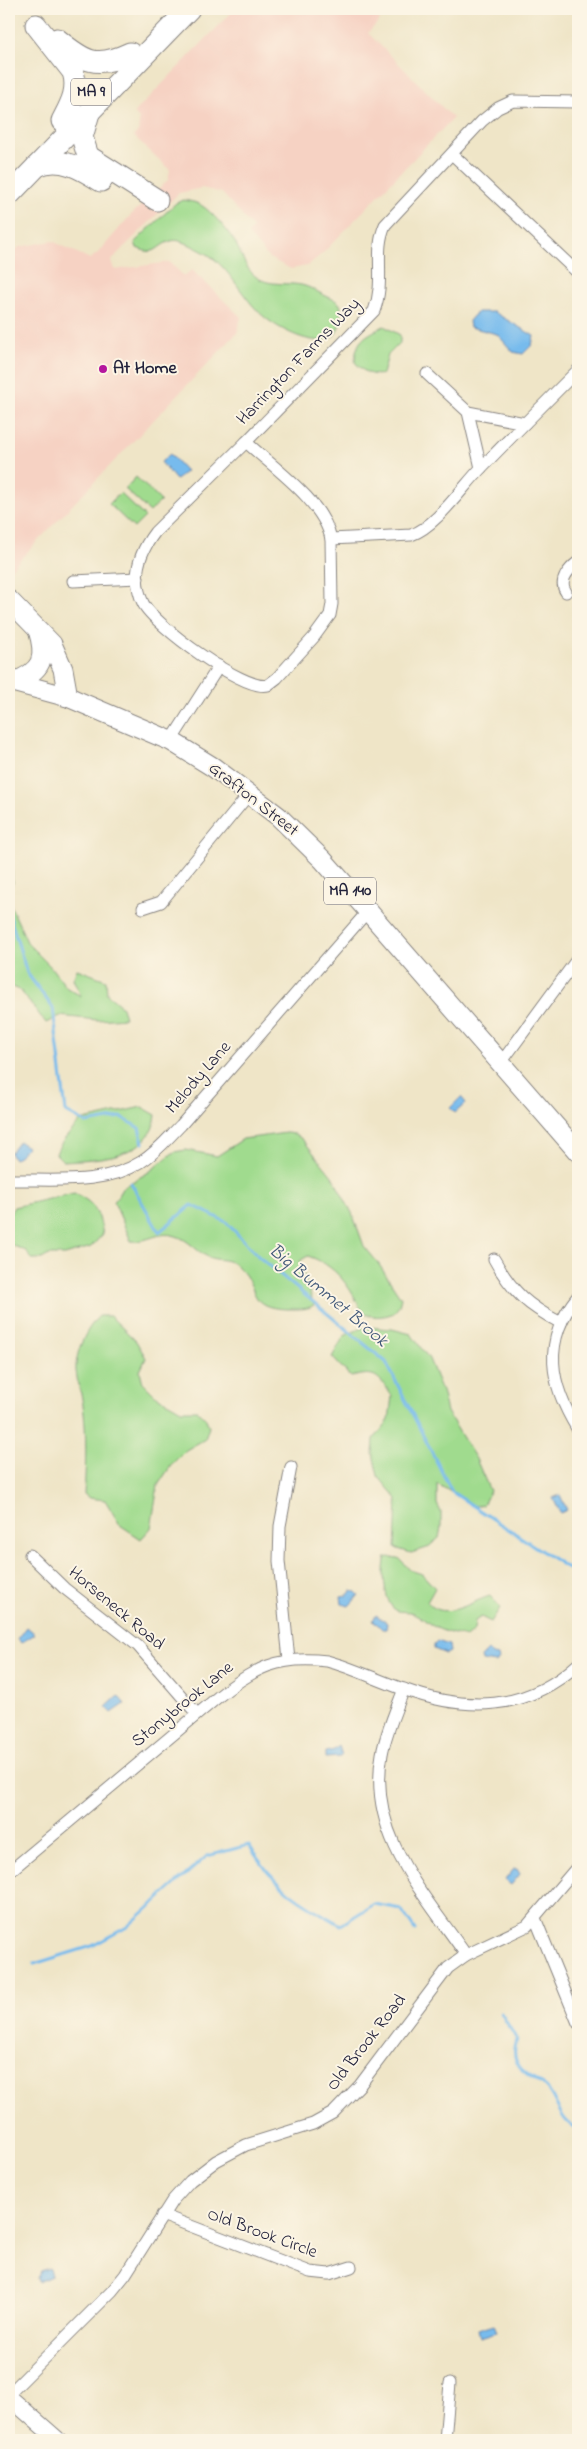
<svg xmlns="http://www.w3.org/2000/svg" width="587" height="2449" font-family="'Indie Flower',sans-serif">
<style>
.built{fill:#f6d2c3}
.green{fill:#a0db8e;stroke:#617e64}
.water{fill:#77bbed;stroke:#4c6e94}
.lines{fill:none;stroke-linecap:round;stroke-linejoin:round}
.stream{stroke:#77bbed;stroke-width:3}
.street-casing{stroke:#888481;stroke-width:13}
.secondary-casing{stroke:#888481;stroke-width:18}
.primary-casing{stroke:#888481;stroke-width:21}
.highway-casing{stroke:#888481;stroke-width:23}
.street{stroke:#fff;stroke-width:11}
.secondary{stroke:#fff;stroke-width:16}
.primary{stroke:#fff;stroke-width:19}
.highway{stroke:#fff;stroke-width:21}
.poi-dot{fill:#b5179e;stroke:#fcf5e5;stroke-width:2}
.labels{text-anchor:middle;dominant-baseline:central;stroke-width:4;stroke-linejoin:round;paint-order:stroke}
.shield{fill:#fcf5e5;stroke:#63616e;stroke-width:1}
.shield-label{font-size:16px;font-weight:bold;fill:#22223b}
.street-label{font-size:18px;fill:#22223b;stroke:#fcf5e5}
.poi-label{font-size:18px;font-weight:bold;fill:#22223b;stroke:#fcf5e5;text-anchor:start}
.water-label{font-size:19px;font-style:italic;fill:#405879;stroke:#fcf5e5}
</style>
<rect width="100%" height="100%" fill="#fcf5e5"/>
<filter id="ink" filterUnits="userSpaceOnUse"><feTurbulence type="fractalNoise" baseFrequency=".02" numOctaves="2"/><feDisplacementMap in="SourceGraphic" scale="10" xChannelSelector="R" yChannelSelector="G"/><feConvolveMatrix kernelMatrix="1 2 1 2 8 2 1 2 1" color-interpolation-filters="sRGB"/></filter>
<filter id="wash" filterUnits="userSpaceOnUse"><feTurbulence type="fractalNoise" baseFrequency=".0096" numOctaves="4" result="noise"/><feDisplacementMap in="SourceGraphic" scale="20" xChannelSelector="R" yChannelSelector="G"/><feGaussianBlur stdDeviation="1.12" result="paint"/><feColorMatrix in="noise" values="0 0 0 0 0 0 0 0 0 0 0 0 0 0 0 0 0 1.4 0 .05"/><feComposite in="paint" operator="in"/></filter>
<g filter="url(#wash)">
<rect width="100%" height="100%" fill="#efe5c7"/>
<!-- built -->
<path class="built" d="M235,9H367L380,20L368,33L453,118L323,253L307,266L291,269L269,258L248,234L253,228L222,193L202,188L179,193L117,254L111,262L115,270L169,262L184,276L192,270L241,317L237,333L11,569L9,567V256L19,247L52,241L90,259L99,252L130,216L168,180L170,170L134,136L139,130V119L134,113Z"/>
<!-- green -->
<g class="green">
<path d="M184,200C188,201 195,202 199,204C211,210 231,234 237,246C242,256 245,267 254,275C268,288 289,281 305,286C312,288 319,293 326,296C330,298 336,300 339,303C343,308 340,316 340,322C335,357 288,334 271,322C242,303 232,265 200,250C192,246 179,238 171,241C155,246 157,257 137,248L135,242L176,203Z"/>
<path d="M384,326L400,335V343L388,355L383,374C371,377 362,371 355,362C356,339 365,336 384,326Z"/>
<path d="M136,477L161,501L150,512L125,489Z"/>
<path d="M120,493L145,517L134,528L109,504Z"/>
<path d="M9,845L13,883L9,888Z"/>
<path d="M9,902L28,944L50,966L67,988L81,996L73,979L77,969L106,980L107,994L122,1007L125,1018L97,1020L60,1016L46,1023L20,990L9,986Z"/>
<path d="M142,1107L156,1115C151,1159 96,1159 63,1161L56,1154C60,1141 72,1132 80,1121Z"/>
<path d="M286,1133L295,1134L303,1140L332,1176L352,1213L364,1246L378,1263L401,1298L399,1306L394,1313C384,1317 371,1319 362,1311C349,1286 337,1266 308,1256L301,1260L300,1264L314,1305C307,1310 298,1309 288,1309C244,1308 262,1288 237,1266C229,1258 218,1261 208,1257C196,1251 189,1240 176,1236C159,1230 147,1243 131,1241L114,1202L123,1187L149,1172L174,1152L186,1150L217,1156L243,1139Z"/>
<path d="M74,1193C96,1204 98,1210 103,1234L91,1247L65,1255H49L42,1259H31L26,1251L9,1244V1214L14,1207Z"/>
<path d="M99,1316H110L136,1341L146,1358L140,1371L143,1383L155,1395L181,1410H197L206,1419L209,1427L205,1439L186,1450L172,1464L158,1485L151,1528L141,1539L120,1525L105,1500L89,1498L84,1494C86,1465 87,1434 83,1405C82,1394 77,1383 76,1371C75,1352 86,1329 99,1316Z"/>
<path d="M364,1327L392,1329L411,1334L429,1359L442,1391L447,1412L476,1459L490,1491L483,1505L475,1506L437,1484V1504L441,1512V1527L439,1538L427,1548L411,1553L395,1548L397,1499L378,1476L373,1454L374,1439L389,1420L392,1396C377,1375 377,1371 351,1377L332,1357L344,1336Z"/>
<path d="M386,1557L399,1558L410,1570L422,1574L435,1588L427,1602C445,1622 469,1602 490,1596L500,1608L491,1622L481,1617L475,1621L474,1630L466,1637C455,1634 443,1632 433,1626C426,1622 421,1616 413,1613C406,1610 398,1614 392,1607C384,1597 382,1568 386,1557Z"/>
</g>
<!-- water -->
<g class="water">
<path d="M477,312H494L534,336L532,345L523,354L513,352L497,334L470,327L469,321Z"/>
<path d="M170,454L186,471L176,480L161,462Z"/>
<path d="M461,1097L466,1103L455,1113L450,1108Z"/>
<path d="M19,1141L27,1147L17,1158L14,1159L10,1153Z"/>
<path d="M560,1495L567,1510L560,1513L553,1498Z"/>
<path d="M351,1591L356,1592L359,1595L349,1606L342,1604L341,1596L348,1595Z"/>
<path d="M376,1615L387,1623L386,1629H382L373,1620Z"/>
<path d="M27,1627L35,1634L21,1643L18,1639Z"/>
<path d="M437,1641L449,1645L450,1652L446,1654L434,1649V1644Z"/>
<path d="M488,1650L492,1655L498,1656L499,1659L496,1663L482,1661L481,1657Z"/>
<path d="M118,1696L125,1704L112,1713L106,1707Z"/>
<path d="M339,1746L342,1755L340,1757L325,1758V1752L334,1750Z"/>
<path d="M514,1869H517L520,1874L511,1885L505,1880Z"/>
<path d="M49,2268L51,2276L38,2282L37,2278L41,2271Z"/>
<path d="M494,2324L497,2332L480,2337L478,2329Z"/>
</g>
<g class="lines">
<!-- stream -->
<g class="stream">
<path d="M9,914L27,973L53,1008L66,1112L86,1123L121,1117L139,1128L143,1143"/>
<path d="M131,1183L159,1232L192,1205L226,1222L259,1257L386,1362L452,1492L578,1575"/>
<path d="M34,1964L92,1946L127,1927L207,1856L249,1845C274,1887 300,1902 341,1925L374,1904L401,1909L415,1930"/>
<path d="M501,2013L517,2040C514,2049 513,2057 519,2066C525,2076 541,2081 548,2090C558,2103 561,2123 578,2129"/>
</g>
</g>
</g>
<g filter="url(#ink)">
<g class="lines">
<!-- street casing -->
<g class="street-casing">
<g id="street">
<path d="M578,102L513,101L498,108L482,121L385,225C373,252 386,280 374,311L246,442C273,467 324,502 331,539L411,535C436,527 464,485 483,466C514,434 546,402 578,370"/>
<path d="M452,154L578,273"/>
<path d="M427,374L468,412L525,423"/>
<path d="M468,412L481,468"/>
<path d="M246,442L155,532C139,553 131,577 143,603C154,625 245,692 268,685L277,678L314,637L330,615L332,604L331,539"/>
<path d="M73,581L138,578"/>
<path d="M566,592C558,581 569,569 578,562"/>
<path d="M171,741L219,666"/>
<path d="M143,908L161,902L250,793"/>
<path d="M498,1061L506,1056L578,958"/>
<path d="M9,1180C52,1179 103,1186 141,1162C157,1152 168,1138 181,1125L368,911"/>
<path d="M494,1259C512,1292 528,1306 561,1323"/>
<path d="M578,1296C541,1341 550,1385 578,1430"/>
<path d="M30,1555L64,1588L138,1646L197,1714"/>
<path d="M289,1660L279,1561L280,1526L291,1467"/>
<path d="M404,1689C396,1710 386,1732 382,1754C367,1834 424,1894 466,1955"/>
<path d="M9,1872L218,1697C254,1668 279,1655 327,1661C353,1668 377,1680 403,1689C466,1712 526,1712 578,1664"/>
<path d="M535,1918L578,2023"/>
<path d="M162,2215L310,2272L329,2274L351,2267"/>
<path d="M9,2394L112,2291L125,2275L172,2201L190,2181L216,2161L246,2145L313,2124L333,2113L360,2085L448,1968L466,1955L527,1926L578,1866"/>
<path d="M445,2440L450,2383"/>
</g>
</g>
<!-- secondary casing -->
<g class="secondary-casing">
<path id="secondary" d="M9,2397L58,2440"/>
</g>
<!-- primary casing -->
<g class="primary-casing">
<g id="primary">
<path d="M9,600L52,644L63,669L68,697"/>
<path d="M9,681L68,697L171,741L213,767L278,816L323,860L368,911L578,1152"/>
<path d="M14,682C42,671 47,659 38,630"/>
</g>
</g>
<!-- highway casing -->
<g class="highway-casing">
<g id="highway">
<path d="M36,25L73,72C79,91 70,105 62,121"/>
<path d="M57,39C85,62 96,69 130,53"/>
<path d="M89,113L82,137L88,156L157,200"/>
<path d="M37,166C60,155 82,169 101,181"/>
<path d="M9,195L189,9"/>
</g>
</g>
<!-- street -->
<use href="#street" class="street"/>
<!-- secondary -->
<use href="#secondary" class="secondary"/>
<!-- primary -->
<use href="#primary" class="primary"/>
<!-- highway -->
<use href="#highway" class="highway"/>
</g>
</g>
<!-- markers -->
<circle class="poi-dot" cx="103" cy="369" r="5"/>
<g class="labels">
<!-- shield labels -->
<g class="shield">
<rect x="71" y="78.5" width="40" height="27" rx="4"/>
<rect x="324" y="877.5" width="52" height="27" rx="4"/>
</g>
<g class="shield-label">
<text x="91" y="92">MA 9</text>
<text x="350" y="891">MA 140</text>
</g>
<!-- street labels -->
<g class="street-label">
<text transform="translate(299 362) rotate(-46)">Harrington Farms Way</text>
<text transform="translate(253 800) rotate(38)">Grafton Street</text>
<text transform="translate(199 1078) rotate(-49)">Melody Lane</text>
<text transform="translate(116 1609) rotate(40)">Horseneck Road</text>
<text transform="translate(183 1705) rotate(-39)">Stonybrook Lane</text>
<text transform="translate(367 2043) rotate(-52)">Old Brook Road</text>
<text transform="translate(262 2234) rotate(20)">Old Brook Circle</text>
</g>
<!-- poi labels -->
<g class="poi-label">
<text x="113" y="369">At Home</text>
</g>
<!-- water labels -->
<g class="water-label">
<text transform="translate(328 1296) rotate(40)">Big Bummet Brook</text>
</g>
</g>
<!-- margin -->
<rect width="587" height="2449" fill="none" stroke="#fcf5e5" stroke-width="30"/>
</svg>
